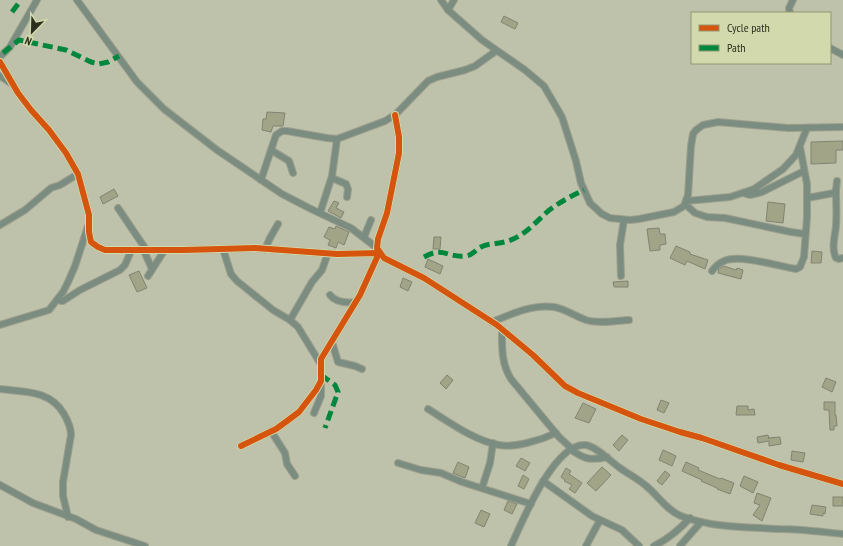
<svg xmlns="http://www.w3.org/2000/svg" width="843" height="546" font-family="'PT Sans Narrow',sans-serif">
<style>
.building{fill:#a1a487;stroke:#828471}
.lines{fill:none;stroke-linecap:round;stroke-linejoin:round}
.minor-casing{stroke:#9d9f8d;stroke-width:8}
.minor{stroke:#7b8d80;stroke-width:6}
.quiet{stroke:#00873e;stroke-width:5;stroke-dasharray:10 5;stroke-linecap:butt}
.cycleway-casing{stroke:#d2d9ac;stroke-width:8}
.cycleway{stroke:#d5550e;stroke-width:6}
</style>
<rect width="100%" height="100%" fill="#bec2aa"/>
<!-- building -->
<g class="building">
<path d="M504,16L518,23L515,29L501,22Z"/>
<path d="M267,112L285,113L283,126H273L271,132L262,130L263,119H266Z"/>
<path d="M843,141V150H836V163L811,164V142Z"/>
<path d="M114,189L118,196L103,204L100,197Z"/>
<path d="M334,201L339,203L336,208L344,212L341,218L328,211Z"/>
<path d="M768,202L785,204L783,223L766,221Z"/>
<path d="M336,226L349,232L344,245L338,242L336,248L328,245L330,240L324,237L329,227L335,229Z"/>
<path d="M659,228L660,234H665L666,244L660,245V250L650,251L647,229Z"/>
<path d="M434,237H441L440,249H433Z"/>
<path d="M676,246L690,252V254L708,260L705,269L687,261L685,265L670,258Z"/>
<path d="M812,251L822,252L821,263H811Z"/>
<path d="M428,259L443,266L440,274L425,267Z"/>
<path d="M724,266L736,270L737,268L743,270L741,279L718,273L719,269Z"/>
<path d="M139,271L147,288L137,292L129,275Z"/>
<path d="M403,278L412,282L408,291L400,287Z"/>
<path d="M628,281V287H614L613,282Z"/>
<path d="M447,375L453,380L446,389L440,383Z"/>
<path d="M826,378L836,382L832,392L822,387Z"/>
<path d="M661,400L669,403L664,413L657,410Z"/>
<path d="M824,402H835V415H836L837,426H834V430H830L829,410H824Z"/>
<path d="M583,403L596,409L589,423L575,418Z"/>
<path d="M737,406H748V410L754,409L755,415H736Z"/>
<path d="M622,435L628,440L619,451L613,445Z"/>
<path d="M768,435L769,439L768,438L780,437L781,444L769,446V441L758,443L757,437Z"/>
<path d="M663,450L676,456L672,466L659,460Z"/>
<path d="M792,451L805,453L803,462L791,460Z"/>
<path d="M521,458L530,463L525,471L516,466Z"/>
<path d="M458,462L469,467L465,478L453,473Z"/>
<path d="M686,462L699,468L698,470L720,479L721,478L734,483L730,494L717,489V488L701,481L702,480L682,471Z"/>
<path d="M602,467L611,475L596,491L587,483Z"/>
<path d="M566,468L571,471L569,474L582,483L575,493L569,489L572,485L564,481L565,480L561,477Z"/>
<path d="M665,471L670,475L662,485L657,481Z"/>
<path d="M523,475L529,479L524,489L518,486Z"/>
<path d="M744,476L758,482L753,493L740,486Z"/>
<path d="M757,493L771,498L762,521L753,515L760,505L754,503Z"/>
<rect x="833" y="497" width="10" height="9"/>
<path d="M508,501L517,504L512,514L504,510Z"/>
<path d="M812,505L826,507L825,514L823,513V516L810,514Z"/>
<path d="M481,510L490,514L484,527L475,523Z"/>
</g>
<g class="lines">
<!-- minor casing -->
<g class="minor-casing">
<g id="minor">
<path d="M77,0L137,82L164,109L217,150L282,194L311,209L351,228L377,248"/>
<path d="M441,0L448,10L482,40L525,70L544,86L562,117L576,161L581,183L590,203L602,214L610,218L630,220L639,219L674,212L684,206L688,195L691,146L693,134L696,130L703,125L718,122L788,128L843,127"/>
<path d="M448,10L454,0"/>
<path d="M790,13L789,8L793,0"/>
<path d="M830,48L843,55"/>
<path d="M0,57L10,47L37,0"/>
<path d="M0,62L18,93L31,110L49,130L66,153L78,174L89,215V232L91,242L98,247L105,250H184L255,248L337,254L379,253L360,295L321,359V381L316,390L299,412L287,421L276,429L241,446"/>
<path d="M0,76L12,84"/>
<path d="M395,115L399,137V153L387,213L378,239L377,248L384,258L424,278L497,325L533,355L565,386L578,393L641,419L680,432L702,438L779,465L843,484"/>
<path d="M271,150L289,161L293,173"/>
<path d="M332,178L346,184L348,189L347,197"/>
<path d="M261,180L276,135L282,131H287L327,138L337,139L385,121L396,114L428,81L437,77L465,70L475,66L496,51"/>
<path d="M836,190C836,202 837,214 836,226C835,237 831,248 836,258L839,259L843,258"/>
<path d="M743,193L750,195L762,192L804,171"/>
<path d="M807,198L834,193L836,190L837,181"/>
<path d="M686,201L730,197L754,189L783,169L796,155L807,128"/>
<path d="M685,204L695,213L707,217L725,218L791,232L805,234"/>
<path d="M118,208L147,251"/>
<path d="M320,213L332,176L337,139"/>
<path d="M0,225L25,210L51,188L60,185L78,174"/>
<path d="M364,237L371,220"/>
<path d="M223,249L231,274L237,281L273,310L290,320L298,327L320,363"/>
<path d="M265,249L270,238L278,224"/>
<path d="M144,251L152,269"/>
<path d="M712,271C715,267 719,263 724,261C740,254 778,266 796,269L800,267L804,257L807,217V184L800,147"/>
<path d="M148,276L164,251"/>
<path d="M621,276L620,245L624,220"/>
<path d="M330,295C336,303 347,303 356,302"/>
<path d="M58,299L61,301H63L80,290L120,270L125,265L131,251"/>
<path d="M290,320L312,282L322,270L328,253"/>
<path d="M492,322C511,314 533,304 554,307C565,309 575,316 586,320C599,324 615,321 629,320"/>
<path d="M0,325L49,310L63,292L69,280L75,266L88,226"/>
<path d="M502,329C502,347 501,363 511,379L559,437L571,448"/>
<path d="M332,342L338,362L355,366L362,369"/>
<path d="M0,389C25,392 50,390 64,414C68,421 71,427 71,435L63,482V496L68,517"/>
<path d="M428,409C449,422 475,441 499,445C515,448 541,440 556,433"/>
<path d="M314,413L321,396V382"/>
<path d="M271,431L285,453L287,464L295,476"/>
<path d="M570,449C584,459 590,461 607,457"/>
<path d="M398,463L421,470L441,473L462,482L531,504"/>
<path d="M543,481L592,516L622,530L639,546"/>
<path d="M0,485L33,503L76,519L96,530L145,546"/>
<path d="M482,488L490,463L493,443"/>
<path d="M511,546C522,522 554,443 585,445C596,446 610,461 620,468C628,474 637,478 645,485C658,495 665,509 681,516C713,528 746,527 780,529C801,529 822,532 843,534"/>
<path d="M586,546L600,520"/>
<path d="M654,546C668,539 679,530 690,518"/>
<path d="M680,546L701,522"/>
</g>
</g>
<!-- minor -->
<use href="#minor" class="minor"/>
<!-- quiet -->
<g class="quiet">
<path d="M12,12L21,0"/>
<path d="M3,53L19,40L66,50L91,62L99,64L108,62L119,56"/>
<path d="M424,257C443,246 448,258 465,256C472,256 475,250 481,247C489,243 499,244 508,241C524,236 535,223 547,212C558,203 571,196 584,190"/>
<path d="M321,375L335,385L338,392L325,428"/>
</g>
<!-- cycleway casing -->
<g class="cycleway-casing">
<g id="cycleway">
<path d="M0,62L18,93L31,110L49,130L66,153L78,174L89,215V232L91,242L98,247L105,250H184L255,248L337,254L379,253L360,295L321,359V381L316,390L299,412L287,421L276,429L241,446"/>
<path d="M395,115L399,137V153L387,213L378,239L377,248L384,258L424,278L497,325L533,355L565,386L578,393L641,419L680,432L702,438L779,465L843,484"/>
</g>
</g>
<!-- cycleway -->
<use href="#cycleway" class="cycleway"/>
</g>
<!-- legend -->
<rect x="691" y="12" width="140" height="52" fill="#d2d9ac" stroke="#909573"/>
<rect x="699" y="25" width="20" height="6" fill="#d5550e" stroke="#909573"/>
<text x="727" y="32" font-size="12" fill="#2d2f1d">Cycle path</text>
<rect x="699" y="45" width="20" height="6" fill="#00873e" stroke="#909573"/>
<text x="727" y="52" font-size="12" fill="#2d2f1d">Path</text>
<!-- north arrow -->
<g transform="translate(32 32) rotate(203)" stroke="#d2d9ac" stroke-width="3" paint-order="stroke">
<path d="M0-3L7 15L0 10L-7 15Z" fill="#2d2f1d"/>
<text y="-6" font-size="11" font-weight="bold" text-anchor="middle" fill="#2d2f1d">N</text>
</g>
</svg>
